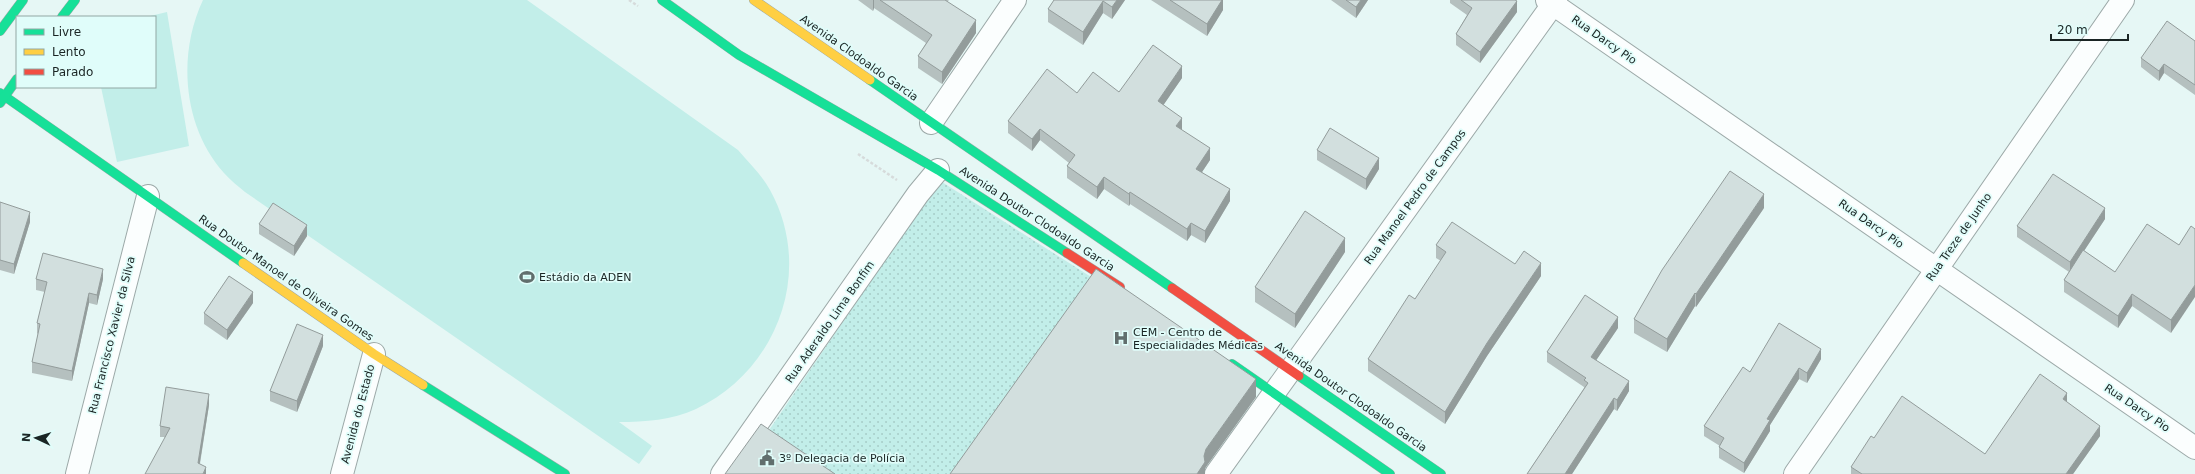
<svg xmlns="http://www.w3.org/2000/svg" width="2195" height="474" font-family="'DejaVu Sans',sans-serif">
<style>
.grass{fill:url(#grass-dots)}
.pitch{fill:#c2eee9}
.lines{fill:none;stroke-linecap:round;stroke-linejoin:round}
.street-casing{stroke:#9ca9a8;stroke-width:24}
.fast-casing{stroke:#9ca9a8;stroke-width:10}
.slow-casing{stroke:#9ca9a8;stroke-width:10}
.jam-casing{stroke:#9ca9a8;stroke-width:10}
.path{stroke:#d6dbdb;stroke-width:2.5;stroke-dasharray:3 2;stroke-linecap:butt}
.street{stroke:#fbfefe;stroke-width:22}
.fast{stroke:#16e098;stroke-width:9}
.slow{stroke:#ffcf43;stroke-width:9}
.jam{stroke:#f24e42;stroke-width:9}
.wall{fill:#b5c0bf}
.shaded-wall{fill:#939c9b}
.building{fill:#d2dfde;stroke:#939c9b}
.labels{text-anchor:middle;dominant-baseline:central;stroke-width:3.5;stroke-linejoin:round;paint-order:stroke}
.street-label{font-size:11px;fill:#1a2524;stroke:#e0fdfa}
.poi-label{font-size:11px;fill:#1a2524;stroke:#e0fdfa;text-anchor:start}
</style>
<defs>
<pattern id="grass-dots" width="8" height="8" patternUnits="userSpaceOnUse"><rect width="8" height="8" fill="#c2eee9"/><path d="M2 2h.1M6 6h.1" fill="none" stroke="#a6ccc8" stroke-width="1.8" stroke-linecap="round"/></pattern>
</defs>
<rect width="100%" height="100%" fill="#e6f7f5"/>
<!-- grass -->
<path class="grass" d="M942,182L1099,282L962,474H809L761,442L926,200Z"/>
<!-- pitch -->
<g class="pitch">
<path d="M203,0H527L738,150C749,163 762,175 770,190C815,271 777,371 696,409C672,420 645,422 619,422L652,446L639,464L245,192C238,186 230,180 224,173C183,127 177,55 203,0Z"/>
<path d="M167,12L189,146L117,162L101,87H155V17H146Z"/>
</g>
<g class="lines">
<!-- street casing -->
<g class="street-casing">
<g id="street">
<path d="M1547,0L2195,448"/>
<path d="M931,123L1015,0"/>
<path d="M77,474L148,196"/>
<path d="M342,474L374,354"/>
<path d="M722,474L918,194L938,170"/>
<path d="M1216,474L1556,0"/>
<path d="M1795,474L2123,0"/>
</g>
</g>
<!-- fast casing -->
<g class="fast-casing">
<g id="fast">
<path d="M662,0L739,55L938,170L1067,253"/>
<path d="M62,17L75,0"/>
<path d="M0,31L23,0"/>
<path d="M870,80L1172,288"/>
<path d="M0,93L243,263"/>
<path d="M0,103L17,79"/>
<path d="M1232,364L1390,474"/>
<path d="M1299,376L1441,474"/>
<path d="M423,385L565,474"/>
</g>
</g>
<!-- slow casing -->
<g class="slow-casing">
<g id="slow">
<path d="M754,0L870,80"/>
<path d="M243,263L374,354L423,385"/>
</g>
</g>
<!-- jam casing -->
<g class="jam-casing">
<g id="jam">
<path d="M1067,253L1120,287"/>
<path d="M1172,288L1299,376"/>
</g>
</g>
<!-- path -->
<g class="path">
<path d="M629,0L638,6"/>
<path d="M858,154L897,180"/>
</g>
<!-- street -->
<use href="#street" class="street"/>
<!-- fast -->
<use href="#fast" class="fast"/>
<!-- slow -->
<use href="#slow" class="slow"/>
<!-- jam -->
<use href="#jam" class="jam"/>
</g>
<!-- wall -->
<g class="wall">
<path d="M858,0H949L947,2L976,33L942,84L918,68V56L926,43L874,8L873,11Z"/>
<path d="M1054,0H1125L1112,19L1103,13L1083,45L1048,22V9Z"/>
<path d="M1151,0H1223V10L1207,36Z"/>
<path d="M1331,0H1368L1356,18Z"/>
<path d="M1450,0H1515L1517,12L1480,63L1456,45V34L1467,15L1450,3Z"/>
<path d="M2195,41V95L2164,73L2159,81L2141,67V58Z"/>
<path d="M1182,78L1163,105L1181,130L1210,160L1202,172L1230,201L1205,243L1191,235L1187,241L1130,204L1129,206L1104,189L1097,199L1067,178V166L1069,163L1040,140L1032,151L1008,133V121L1077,93L1119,92Z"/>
<path d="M1317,150L1379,169L1366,190L1317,160Z"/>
<path d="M0,202L30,222L14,274L0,270Z"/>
<path d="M1764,208L1696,307L1695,306L1667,352L1634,333V319Z"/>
<path d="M2105,219L2084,251L2115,272L2179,245L2171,333L2132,306L2118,328L2064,292V280L2069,272L2017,237V226Z"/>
<path d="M259,224L307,236L294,256L259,234Z"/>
<path d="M1436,245L1515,264L1541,276L1487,356L1445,424L1368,371V359L1415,299L1441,261L1436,258Z"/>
<path d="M1345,252L1295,328L1255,302V287Z"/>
<path d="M36,279H103L97,305L89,303L72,381L32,373V362L38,334L37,333V323L45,292L36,290Z"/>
<path d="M253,303L227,340L204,324V313Z"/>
<path d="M1618,328L1596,360L1629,391L1617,411L1614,409L1572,474H1527L1584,388V387L1547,362V352Z"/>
<path d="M323,346L297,412L270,401V391Z"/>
<path d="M1821,359L1807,383L1799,379L1770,425V431L1744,473L1719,458V447L1720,446L1704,436V426L1750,372Z"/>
<path d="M2067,402L2100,436L2073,474H1851V467L1985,454Z"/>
<path d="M209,405L200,464L206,474L164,437H160V426Z"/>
</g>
<!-- shaded-wall -->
<g class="shaded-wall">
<path d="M873,0H874V8L873,11Z"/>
<path d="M1117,0H1125L1112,19V7Z"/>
<path d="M1222,0H1223V10L1207,36V24Z"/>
<path d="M1361,0H1368L1356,18V7Z"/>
<path d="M1103,1V13L1083,45V32Z"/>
<path d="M1517,1V12L1480,63V52Z"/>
<path d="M976,20V33L942,84V72Z"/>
<path d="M2164,64V73L2159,81V71Z"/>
<path d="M1182,66V78L1158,113V101Z"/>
<path d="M1182,118V130L1176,138V126Z"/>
<path d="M1040,129V140L1032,151V139Z"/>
<path d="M1210,148V160L1196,181V169Z"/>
<path d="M1379,158V169L1366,190V179Z"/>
<path d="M1104,177V189L1097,199V187Z"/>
<path d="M1230,189V201L1205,243V231Z"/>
<path d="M1130,192V204L1129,206V194Z"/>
<path d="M1764,194V208L1696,307V294Z"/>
<path d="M2105,208V219L2070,272V262Z"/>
<path d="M30,212V222L14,274V264Z"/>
<path d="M1191,223V235L1187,241V229Z"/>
<path d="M307,225V236L294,256V246Z"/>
<path d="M1345,238V252L1295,328V314Z"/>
<path d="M1541,263V276L1487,356L1445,424V412L1487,343Z"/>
<path d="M103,269V279L97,305V295Z"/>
<path d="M2195,285V297L2171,333V320Z"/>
<path d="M253,292V303L227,340V330Z"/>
<path d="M89,293V303L72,381V371Z"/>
<path d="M1695,293V306L1667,352V339Z"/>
<path d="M2132,294V306L2118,328V316Z"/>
<path d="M1618,317V328L1591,368V357Z"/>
<path d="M323,335V346L297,412V401Z"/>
<path d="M1821,349V359L1807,383V373Z"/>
<path d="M1799,368V379L1770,425V431L1744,473V463L1767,419Z"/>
<path d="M1256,379V397L1206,467L1205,469V474H1197L1206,449Z"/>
<path d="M1629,381V391L1617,411V400Z"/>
<path d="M2067,393V403L2063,399Z"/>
<path d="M209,394V405L198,474V463Z"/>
<path d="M1614,398V409L1572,474H1565Z"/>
<path d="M2100,426V436L2073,474H2066Z"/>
<path d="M206,467V474H203Z"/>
</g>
<!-- building -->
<g class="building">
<path d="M880,0H945L976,20L942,72L918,56L932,35Z"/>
<path d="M1054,0H1117L1112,7L1103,1L1083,32L1048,9Z"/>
<path d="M1170,0H1222L1207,24Z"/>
<path d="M1346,0H1361L1356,7Z"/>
<path d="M1461,0H1515L1517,1L1480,52L1456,34L1472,8Z"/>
<path d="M2167,21L2195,41V85L2164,64L2159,71L2141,58Z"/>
<path d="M1153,45L1182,66L1158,101L1182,118L1176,126L1210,148L1196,169L1230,189L1205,231L1191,223L1187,229L1130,192L1129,194L1104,177L1097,187L1067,166L1075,155L1040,129L1032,139L1008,121L1047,69L1077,93L1093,72L1119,92Z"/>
<path d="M1330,128L1379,158L1366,179L1317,150Z"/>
<path d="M1730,171L1764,194L1696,294L1695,293L1667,339L1634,319L1662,270Z"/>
<path d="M2053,174L2105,208L2070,262L2017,226Z"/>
<path d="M0,202L30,212L14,264L0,260Z"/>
<path d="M273,203L307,225L294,246L259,224Z"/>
<path d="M1305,211L1345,238L1295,314L1255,287Z"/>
<path d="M1452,222L1515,264L1524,251L1541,263L1487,343L1445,412L1368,359L1409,295L1415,299L1446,252L1436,245Z"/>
<path d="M2147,224L2179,245L2191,226L2195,229V285L2171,320L2132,294L2118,316L2064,280L2083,250L2115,272Z"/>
<path d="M43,253L103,269L97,295L89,293L72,371L32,362L40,324L37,323L47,282L36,279Z"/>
<path d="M1096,269L1256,379L1206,449L1204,456L1205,462L1197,474H950Z"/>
<path d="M229,276L253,292L227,330L204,313Z"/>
<path d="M1585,295L1618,317L1591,357L1629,381L1617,400L1614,398L1565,474H1527L1588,383L1584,380L1586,378L1547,352Z"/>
<path d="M1779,323L1821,349L1807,373L1799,368L1767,419L1770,420L1744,463L1719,447L1724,438L1704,426L1743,367L1750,372Z"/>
<path d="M297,324L323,335L297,401L270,391Z"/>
<path d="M2040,374L2067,393L2063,399L2100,426L2066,474H1862L1851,467L1871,436L1874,438L1902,396L1985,454Z"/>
<path d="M166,387L209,394L198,463L206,467L203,474H145L170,428L160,426Z"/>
<path d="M761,424L835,474H725Z"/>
</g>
<!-- icons -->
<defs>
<g id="stadium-bare" transform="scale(1.2)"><path d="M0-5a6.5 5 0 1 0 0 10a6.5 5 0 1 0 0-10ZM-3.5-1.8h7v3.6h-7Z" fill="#616e6d" stroke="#e0fdfa" stroke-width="2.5" paint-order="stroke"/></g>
<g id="hospital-bare" transform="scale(1.2)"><path d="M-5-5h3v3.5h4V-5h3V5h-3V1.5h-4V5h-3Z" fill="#616e6d" stroke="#e0fdfa" stroke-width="2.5" paint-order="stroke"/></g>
<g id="civic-bare" transform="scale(1.2)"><path d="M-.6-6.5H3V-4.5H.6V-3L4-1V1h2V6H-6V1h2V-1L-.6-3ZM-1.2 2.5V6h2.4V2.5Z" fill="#616e6d" stroke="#e0fdfa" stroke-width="2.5" paint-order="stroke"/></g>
</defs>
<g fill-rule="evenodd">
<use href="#stadium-bare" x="527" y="277"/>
<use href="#hospital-bare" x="1121" y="338"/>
<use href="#civic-bare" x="767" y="458"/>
</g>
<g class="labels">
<!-- street labels -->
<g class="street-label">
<text transform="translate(1604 40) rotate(35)">Rua Darcy Pio</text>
<text transform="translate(859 58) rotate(35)">Avenida Clodoaldo Garcia</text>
<text transform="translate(1415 197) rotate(-54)">Rua Manoel Pedro de Campos</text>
<text transform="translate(1037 219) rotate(33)">Avenida Doutor Clodoaldo Garcia</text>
<text transform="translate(1871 224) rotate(35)">Rua Darcy Pio</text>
<text transform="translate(1959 237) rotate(-55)">Rua Treze de Junho</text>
<text transform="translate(286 278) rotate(35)">Rua Doutor Manoel de Oliveira Gomes</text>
<text transform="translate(830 322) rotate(-55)">Rua Aderaldo Lima Bonfim</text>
<text transform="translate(112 335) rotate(-76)">Rua Francisco Xavier da Silva</text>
<text transform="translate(1351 397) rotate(35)">Avenida Doutor Clodoaldo Garcia</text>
<text transform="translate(2137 408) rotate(34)">Rua Darcy Pio</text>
<text transform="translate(358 414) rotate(-75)">Avenida do Estado</text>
</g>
<!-- poi labels -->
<g class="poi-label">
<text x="539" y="277">Estádio da ADEN</text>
<text x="1133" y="332">CEM - Centro de<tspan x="1133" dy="13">Especialidades Médicas</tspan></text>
<text x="779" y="458">3º Delegacia de Polícia</text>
</g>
</g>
<!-- legend -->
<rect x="16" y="16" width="140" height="72" fill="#e0fdfa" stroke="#91a7a4"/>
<rect x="24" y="29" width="20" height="6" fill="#16e098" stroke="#91a7a4"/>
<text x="52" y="36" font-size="12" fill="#1a2524">Livre</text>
<rect x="24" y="49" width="20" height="6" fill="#ffcf43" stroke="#91a7a4"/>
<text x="52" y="56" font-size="12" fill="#1a2524">Lento</text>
<rect x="24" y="69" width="20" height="6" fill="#f24e42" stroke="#91a7a4"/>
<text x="52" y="76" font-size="12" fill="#1a2524">Parado</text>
<!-- north arrow -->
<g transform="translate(36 438) rotate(274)" stroke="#e0fdfa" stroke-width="3" paint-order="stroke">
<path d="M0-3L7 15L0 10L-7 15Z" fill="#1a2524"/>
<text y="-6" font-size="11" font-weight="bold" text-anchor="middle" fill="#1a2524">N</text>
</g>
<!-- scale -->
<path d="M2051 34v6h77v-6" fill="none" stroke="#1a2524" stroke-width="2"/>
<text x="2057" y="34" font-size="12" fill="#1a2524" stroke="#e0fdfa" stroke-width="3" paint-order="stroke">20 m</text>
</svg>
